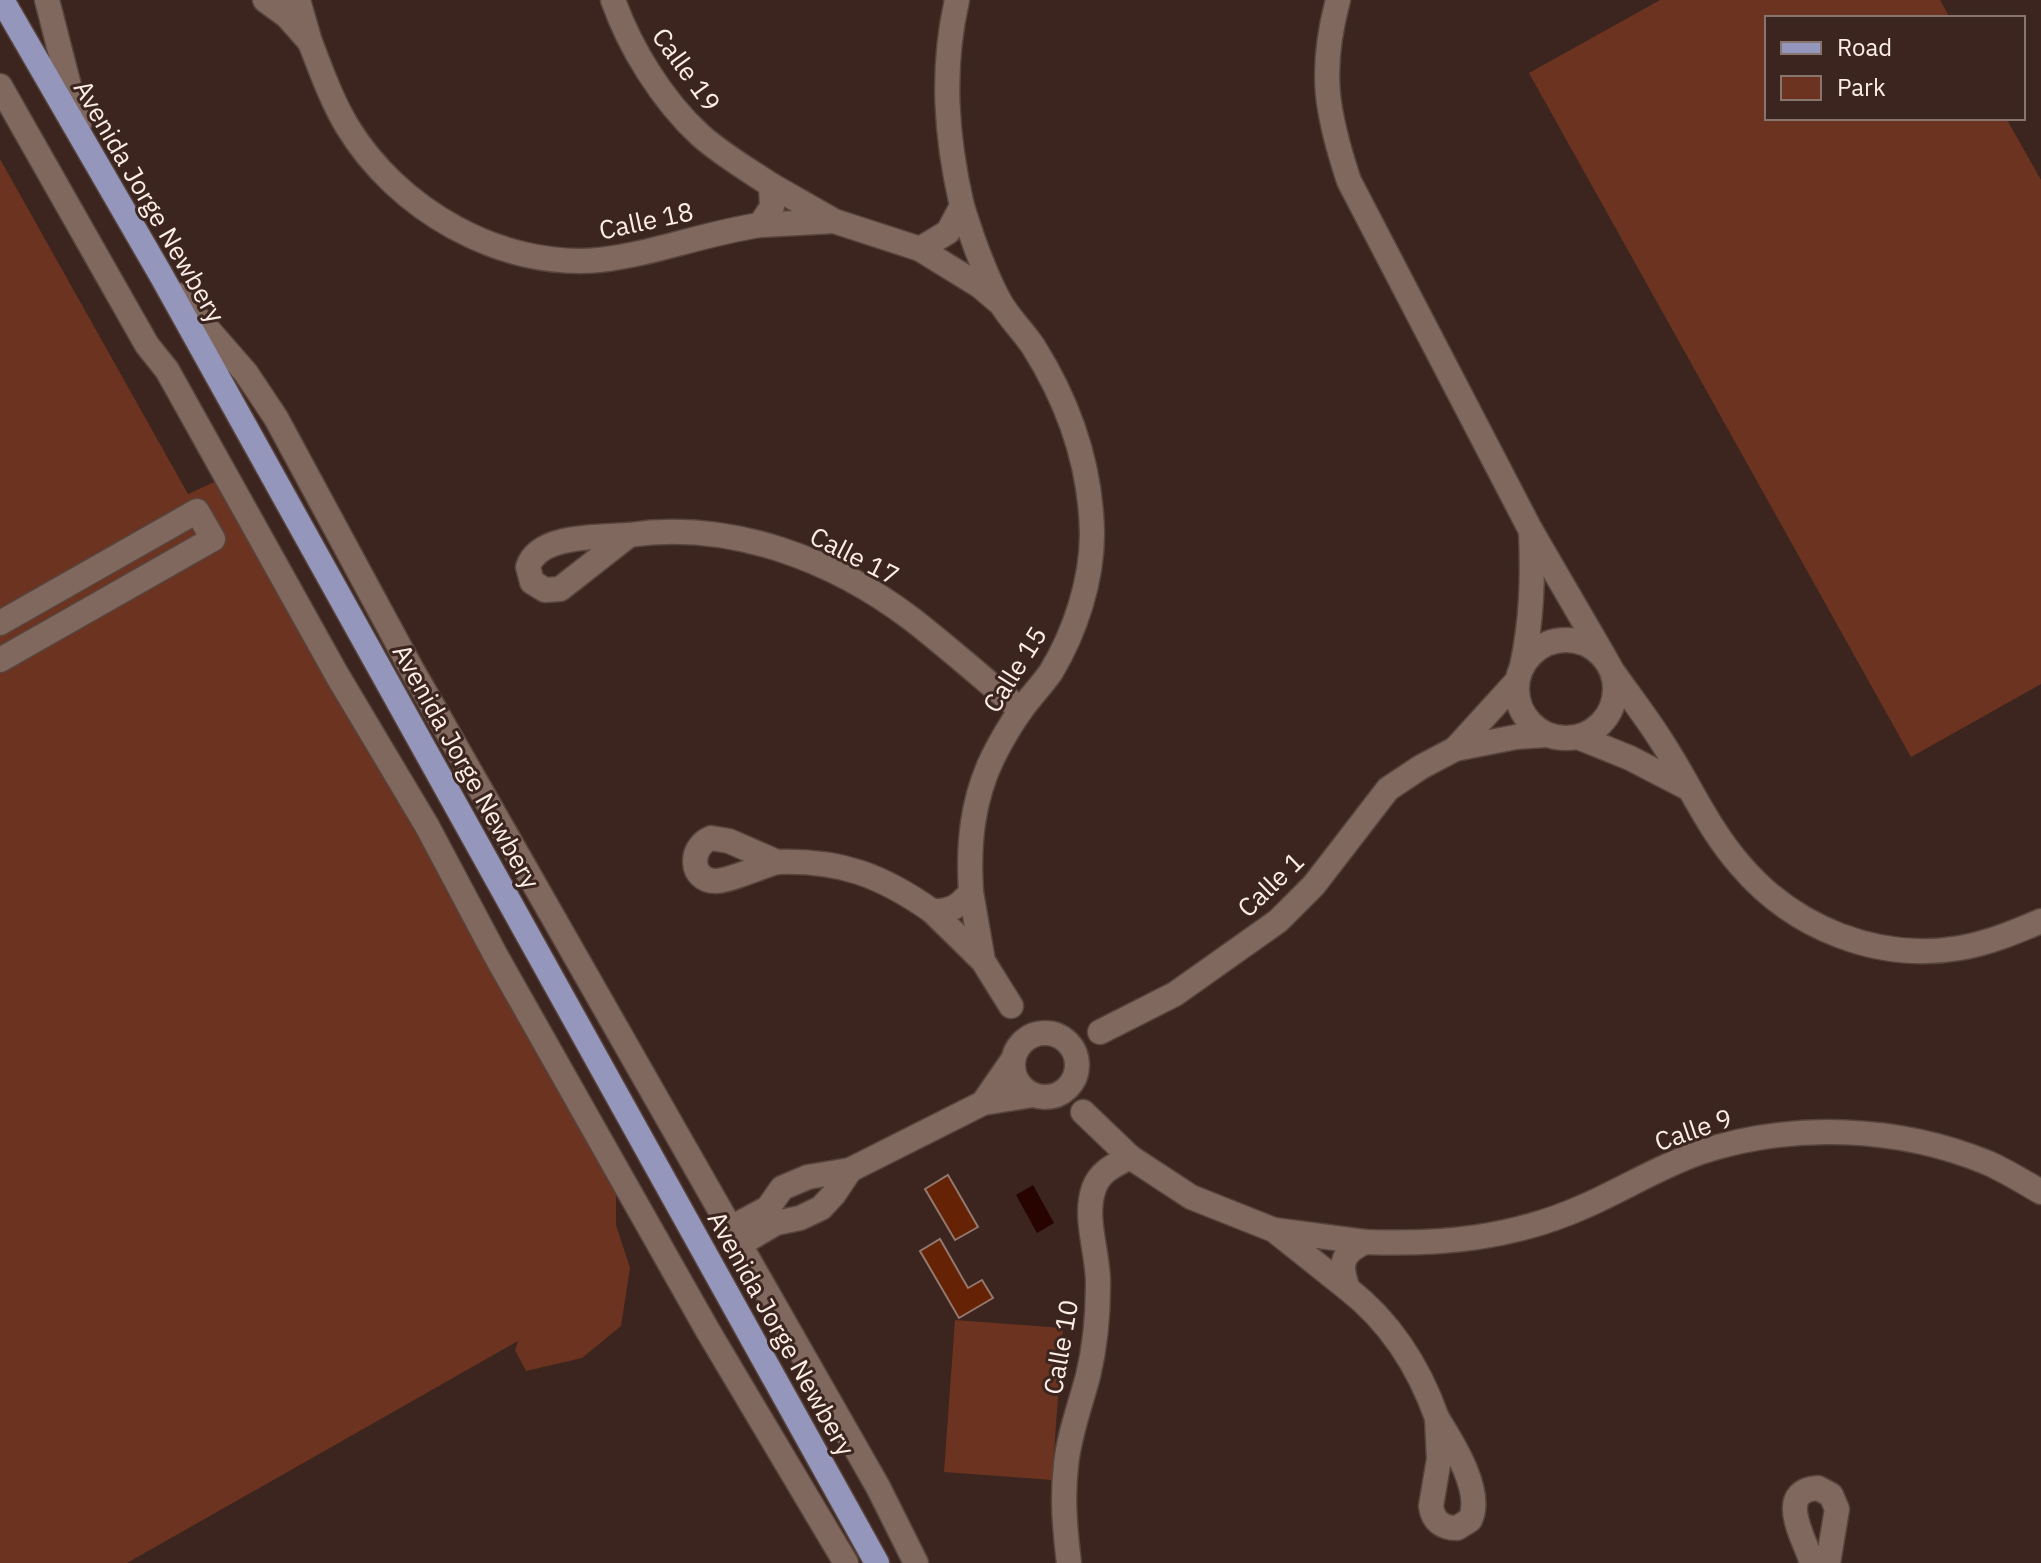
<svg xmlns="http://www.w3.org/2000/svg" width="2041" height="1563" font-family="'IBM Plex Sans',sans-serif">
<style>
.green{fill:#6c3420}
.water{fill:#270400}
.building{fill:#652204;stroke:#92786f;stroke-width:2}
.lines{fill:none;stroke-linecap:round;stroke-linejoin:round}
.minor-casing{stroke:#56443d;stroke-width:27}
.major-casing{stroke:#56443d;stroke-width:27}
.minor{stroke:#81685e;stroke-width:24}
.major{stroke:#9496bb;stroke-width:24}
.labels{text-anchor:middle;dominant-baseline:central;stroke-width:6;stroke-linejoin:round;paint-order:stroke}
.street-label{font-size:26px;fill:#fcede7;stroke:#3b251e}
</style>
<rect width="100%" height="100%" fill="#3b251e"/>
<!-- green -->
<g class="green">
<path d="M1660,0H1940L1950,18H1767V118H2006L2041,180V684L1911,757L1529,73Z"/>
<path d="M0,159L188,494L219,480L616,1192V1225L630,1268L621,1326L582,1358L526,1371L515,1350L518,1341L127,1563H0Z"/>
<path d="M955,1320L1063,1328L1052,1480L944,1472Z"/>
</g>
<!-- water -->
<path class="water" d="M1033,1185L1054,1223L1037,1233L1016,1195Z"/>
<!-- building -->
<g class="building">
<path d="M948,1175L978,1227L955,1240L925,1189Z"/>
<path d="M940,1239L968,1288L982,1280L993,1298L959,1318L920,1251Z"/>
</g>
<g class="lines">
<!-- minor casing -->
<g class="minor-casing">
<g id="minor">
<path d="M47,0L79,125"/>
<path d="M265,0L287,16L310,42L298,0"/>
<path d="M613,0C630,48 662,100 700,135C721,154 747,169 771,185"/>
<path d="M957,0C941,70 946,137 962,206"/>
<path d="M1338,0C1319,71 1326,112 1349,181L1530,529L1605,658"/>
<path d="M310,42C321,70 331,99 347,126C397,209 500,269 599,260C654,254 705,233 760,225"/>
<path d="M0,86L147,345L167,370L337,675L427,826L496,956L708,1331L846,1563"/>
<path d="M834,221L760,225L772,207L771,185L834,221L920,249"/>
<path d="M178,295L246,373L276,418L411,668L878,1487L916,1563"/>
<path d="M629,535C730,520 833,559 913,620C950,649 985,680 1021,710"/>
<path d="M629,535L560,589L545,590L532,582L528,567C538,534 600,537 629,535Z"/>
<path d="M0,623L197,511L213,539L0,660"/>
<circle cx="1566" cy="689" r="49"/>
<path d="M1522,666C1532,620 1533,578 1531,531"/>
<path d="M1613,672C1629,695 1647,718 1662,742C1689,783 1708,829 1741,866C1794,928 1878,962 1960,948C1989,943 2015,932 2041,921"/>
<path d="M1517,681L1455,749L1516,737L1546,735"/>
<path d="M1578,737L1630,758L1688,788"/>
<path d="M711,838L729,841L777,862C762,866 729,881 716,881C689,881 689,847 711,838Z"/>
<path d="M777,862C840,860 881,875 932,911"/>
<path d="M971,892C968,845 972,800 993,757C1001,741 1011,724 1021,710C1030,697 1042,685 1051,672C1075,632 1092,581 1092,534C1091,465 1069,403 1033,346C1023,331 1009,318 1000,302C984,273 972,238 962,206L948,232L920,249L980,286L1000,303"/>
<path d="M983,961L971,892C959,906 951,912 932,911L983,961L1011,1006"/>
<path d="M1100,1032L1175,994L1278,921L1314,885L1388,789L1421,767L1455,749"/>
<circle cx="1045" cy="1065" r="32"/>
<path d="M1012,1061L983,1103L1033,1095"/>
<path d="M1083,1112L1130,1157L1191,1197L1274,1230L1365,1242C1341,1253 1339,1265 1348,1289L1274,1230"/>
<path d="M850,1170L983,1103"/>
<path d="M731,1228L768,1208L782,1188L808,1177L850,1170L834,1194L821,1208L800,1218L776,1223L740,1244"/>
<path d="M1365,1242C1442,1245 1514,1238 1585,1206C1624,1189 1660,1166 1701,1152C1792,1122 1899,1126 1988,1163C2006,1171 2024,1182 2041,1192"/>
<path d="M1348,1289C1390,1322 1419,1367 1437,1418"/>
<path d="M1437,1418C1452,1442 1484,1492 1470,1520L1457,1528C1442,1528 1433,1521 1431,1506L1439,1459Z"/>
<path d="M1069,1563C1065,1530 1062,1499 1066,1465C1069,1435 1080,1406 1088,1376C1095,1347 1098,1315 1098,1285C1099,1255 1083,1218 1094,1188C1100,1171 1115,1165 1130,1157"/>
<path d="M1812,1563C1805,1539 1774,1491 1818,1488L1831,1495L1837,1509L1828,1563"/>
</g>
</g>
<!-- major casing -->
<g class="major-casing">
<path id="major" d="M2,0L161,275L877,1563"/>
</g>
<!-- minor -->
<use href="#minor" class="minor"/>
<!-- major -->
<use href="#major" class="major"/>
</g>
<g class="labels">
<!-- street labels -->
<g class="street-label">
<text transform="translate(687 69) rotate(54)">Calle 19</text>
<text transform="translate(150 201) rotate(60)">Avenida Jorge Newbery</text>
<text transform="translate(646 220) rotate(-12)">Calle 18</text>
<text transform="translate(855 555) rotate(27)">Calle 17</text>
<text transform="translate(1014 669) rotate(-58)">Calle 15</text>
<text transform="translate(467 766) rotate(61)">Avenida Jorge Newbery</text>
<text transform="translate(1270 884) rotate(-44)">Calle 1</text>
<text transform="translate(1693 1129) rotate(-19)">Calle 9</text>
<text transform="translate(782 1333) rotate(61)">Avenida Jorge Newbery</text>
<text transform="translate(1060 1347) rotate(-80)">Calle 10</text>
</g>
</g>
<!-- legend -->
<rect x="1765" y="16" width="260" height="104" fill="#3b251e" stroke="#88756e" stroke-width="2"/>
<rect x="1781" y="42" width="40" height="12" fill="#9496bb" stroke="#88756e" stroke-width="2"/>
<text x="1837" y="56" font-size="24" fill="#fcede7">Road</text>
<rect x="1781" y="76" width="40" height="24" fill="#6c3420" stroke="#88756e" stroke-width="2"/>
<text x="1837" y="96" font-size="24" fill="#fcede7">Park</text>
</svg>
